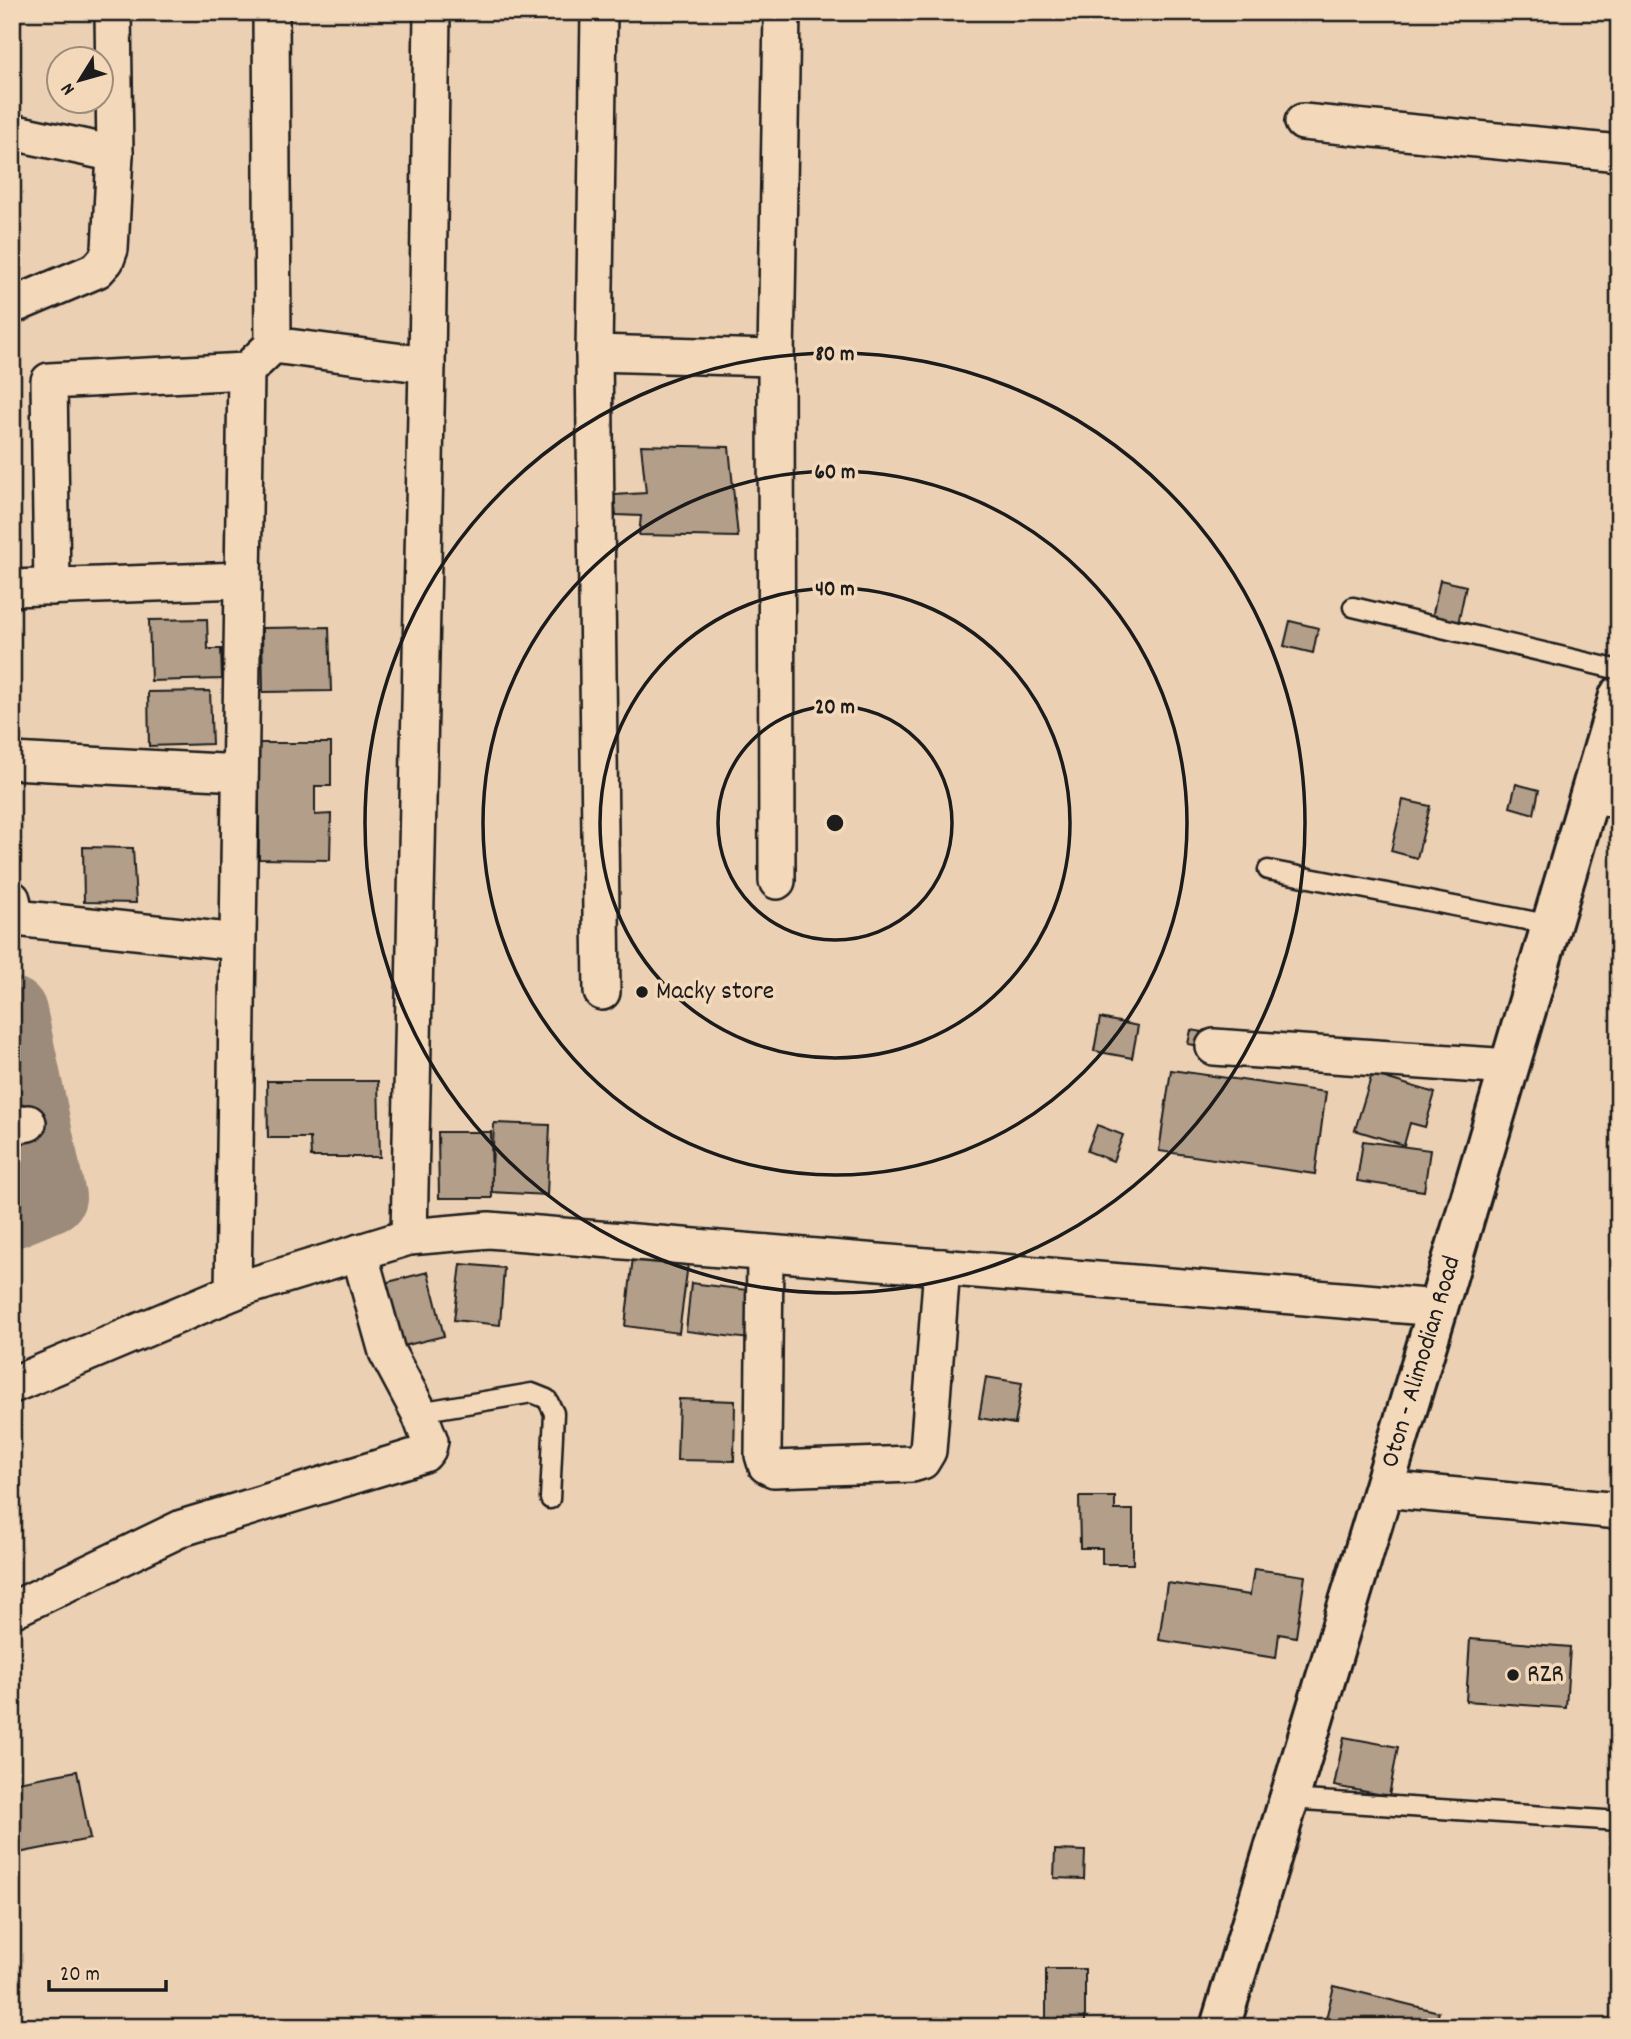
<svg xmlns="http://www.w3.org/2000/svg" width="1631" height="2039" font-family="Dekko,sans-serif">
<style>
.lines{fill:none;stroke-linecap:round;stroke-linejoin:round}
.river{stroke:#9c8b7a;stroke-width:70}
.building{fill:#b29e89;stroke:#1c1c1c;stroke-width:2}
.service-casing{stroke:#1c1c1c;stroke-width:23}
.minor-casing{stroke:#1c1c1c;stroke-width:40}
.secondary-casing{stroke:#1c1c1c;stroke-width:44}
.service{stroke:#f4d8ba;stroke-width:18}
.minor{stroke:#f4d8ba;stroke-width:35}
.secondary{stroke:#f4d8ba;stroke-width:38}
.ring{fill:none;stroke:#1c1c1c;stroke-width:3.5}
.poi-dot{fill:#1c1c1c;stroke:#f4d8ba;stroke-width:2.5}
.labels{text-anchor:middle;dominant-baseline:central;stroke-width:7;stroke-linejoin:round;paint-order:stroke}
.poi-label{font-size:26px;fill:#1c1c1c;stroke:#f4d8ba;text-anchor:start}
.street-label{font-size:26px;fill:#1c1c1c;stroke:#f4d8ba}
.centre{fill:#1c1c1c;stroke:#f4d8ba;stroke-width:3.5}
.ring-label{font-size:21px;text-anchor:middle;font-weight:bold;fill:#1c1c1c;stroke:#f4d8ba;stroke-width:7;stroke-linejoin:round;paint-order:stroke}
</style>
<rect width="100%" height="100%" fill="#ebd0b4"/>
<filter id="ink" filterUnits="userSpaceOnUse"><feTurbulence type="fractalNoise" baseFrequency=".0143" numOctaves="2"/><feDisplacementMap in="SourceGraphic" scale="14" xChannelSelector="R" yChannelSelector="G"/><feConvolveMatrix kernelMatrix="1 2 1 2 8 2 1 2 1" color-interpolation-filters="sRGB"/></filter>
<g filter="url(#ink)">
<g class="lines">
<!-- river -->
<path class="river" d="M12,1012L51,1197L12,1213"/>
</g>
<!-- building -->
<g class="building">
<path d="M641,445L729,447L738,537L639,535L641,516L616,515L614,495L646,493Z"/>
<path d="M1440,580L1466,586L1458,624L1432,618Z"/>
<path d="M207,619L208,649H221L222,679L151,681L149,620Z"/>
<path d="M1290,621L1318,628L1313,653L1284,646Z"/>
<path d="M329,627L331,691L263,692L262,628Z"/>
<path d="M210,691L212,744L149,746L148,692Z"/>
<path d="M259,743H331V786H315V815L331,814L330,860L259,859Z"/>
<path d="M1516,784L1539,790L1534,814L1510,807Z"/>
<path d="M1403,800L1430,806L1417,858L1391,851Z"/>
<path d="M83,847L133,848L136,903L84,902Z"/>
<path d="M1100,1018L1138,1026L1132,1058L1094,1051Z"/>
<path d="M1191,1030L1209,1033L1206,1047L1188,1044Z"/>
<path d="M1171,1070L1326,1092L1315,1174L1159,1151Z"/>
<path d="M1372,1074L1435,1093L1425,1127L1410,1123L1404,1145L1355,1130Z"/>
<path d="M267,1081H378L380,1157H311L310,1138H268Z"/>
<path d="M494,1123L550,1125L547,1195L491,1192Z"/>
<path d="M1097,1125L1123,1135L1113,1161L1087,1151Z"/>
<path d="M438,1132H491L492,1198H439Z"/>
<path d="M1363,1141L1430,1150L1424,1191L1357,1181Z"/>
<path d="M633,1257L688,1264L679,1333L625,1326Z"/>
<path d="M461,1264L504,1268L500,1325L454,1320Z"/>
<path d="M428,1272L444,1336L395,1348L380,1284Z"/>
<path d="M691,1283L755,1291L749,1339L686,1331Z"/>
<path d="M986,1377L1022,1383L1015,1424L979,1418Z"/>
<path d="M679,1399L735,1401L734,1461L677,1460Z"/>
<path d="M1079,1497H1115V1510H1133V1564H1102V1548H1080Z"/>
<path d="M1254,1569L1305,1576L1296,1637L1279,1634L1276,1658L1159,1640L1167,1583L1250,1595Z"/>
<path d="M1470,1639L1570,1647L1566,1708L1466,1701Z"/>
<path d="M1344,1737L1398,1747L1389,1796L1334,1786Z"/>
<path d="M77,1771L90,1839L13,1854L12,1783Z"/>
<path d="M1055,1850L1085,1851L1084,1879L1054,1878Z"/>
<path d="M1046,1969H1085V2027L1046,2026Z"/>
<path d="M1334,1986L1439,2012L1435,2027H1324Z"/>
</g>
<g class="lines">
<!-- service casing -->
<g class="service-casing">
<g id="service">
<path d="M1353,607L1619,670"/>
<path d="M1588,800L1619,810"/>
<path d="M1268,870L1552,925"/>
<path d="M419,1412L532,1393L547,1399L554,1413L550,1499"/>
<path d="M1289,1799L1619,1821"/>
</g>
</g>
<!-- minor casing -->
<g class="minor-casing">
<g id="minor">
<path d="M599,12L594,353L602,992"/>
<path d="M1303,122L1619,153"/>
<path d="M12,132L115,154"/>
<path d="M12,306L97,270L106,260L110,249L115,154L113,12"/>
<path d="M273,345L427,365"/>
<path d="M594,353L776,358"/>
<path d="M52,587L49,381L246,371"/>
<path d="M12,588L242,580"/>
<path d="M12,761L240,773"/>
<path d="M777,881L776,358L782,12"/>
<path d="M12,899L16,918L237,942"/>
<path d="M1214,1047L1510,1067"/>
<path d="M12,1126L28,1123"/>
<path d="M409,1237L427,365L432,12"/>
<path d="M765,1253L763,1455L766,1465L774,1469L912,1464L922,1461L928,1451L942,1267"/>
<path d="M233,1292L246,371L273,345L271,12"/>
<path d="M12,1385L240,1289L409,1237L489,1230L1438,1308"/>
<path d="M1383,1489L1619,1511"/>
<path d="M12,1610L182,1528L424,1454L428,1449L430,1441L419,1412L387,1352L359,1252"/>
</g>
</g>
<!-- secondary casing -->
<g class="secondary-casing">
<g id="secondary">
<path id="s1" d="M1220,2027L1438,1308L1619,696"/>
</g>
</g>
<!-- service -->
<use href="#service" class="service"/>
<!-- minor -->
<use href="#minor" class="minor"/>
<!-- secondary -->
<use href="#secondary" class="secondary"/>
</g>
</g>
<!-- distance rings -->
<g class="ring">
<circle cx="835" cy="823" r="117"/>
<circle cx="835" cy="823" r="235"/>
<circle cx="835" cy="823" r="352"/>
<circle cx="835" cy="823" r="470"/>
</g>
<!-- markers -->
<g class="poi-dot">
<circle cx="642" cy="992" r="7"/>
<circle cx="1513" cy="1675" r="7"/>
</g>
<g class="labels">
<!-- poi labels -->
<g class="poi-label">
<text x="656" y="992">Macky store</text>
<text x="1527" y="1675">RZR</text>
</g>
<!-- street labels -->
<g class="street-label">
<text stroke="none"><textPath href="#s1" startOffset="695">Oton - Alimodian Road</textPath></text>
</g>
</g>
<circle cx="835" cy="823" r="10" class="centre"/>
<g class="ring-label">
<text x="835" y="360">80 m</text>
<text x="835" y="478">60 m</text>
<text x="835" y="595">40 m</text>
<text x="835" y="713">20 m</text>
</g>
<!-- margin -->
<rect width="1631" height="2039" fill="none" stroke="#f4d8ba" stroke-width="42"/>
<rect x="21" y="21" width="1589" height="1997" fill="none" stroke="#1c1c1c" stroke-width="2.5" filter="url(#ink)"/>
<!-- north arrow -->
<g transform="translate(80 80) rotate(233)"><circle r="33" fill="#f4d8ba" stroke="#9e8d7b" stroke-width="2"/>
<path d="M0-5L12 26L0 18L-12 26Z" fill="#1c1c1c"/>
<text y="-10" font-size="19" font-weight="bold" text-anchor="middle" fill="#1c1c1c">N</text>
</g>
<!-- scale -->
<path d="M49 1980v10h117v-10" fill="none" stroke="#1c1c1c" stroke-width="3.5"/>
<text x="60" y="1980" font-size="21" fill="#1c1c1c" stroke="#f4d8ba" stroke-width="5" paint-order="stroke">20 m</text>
</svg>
